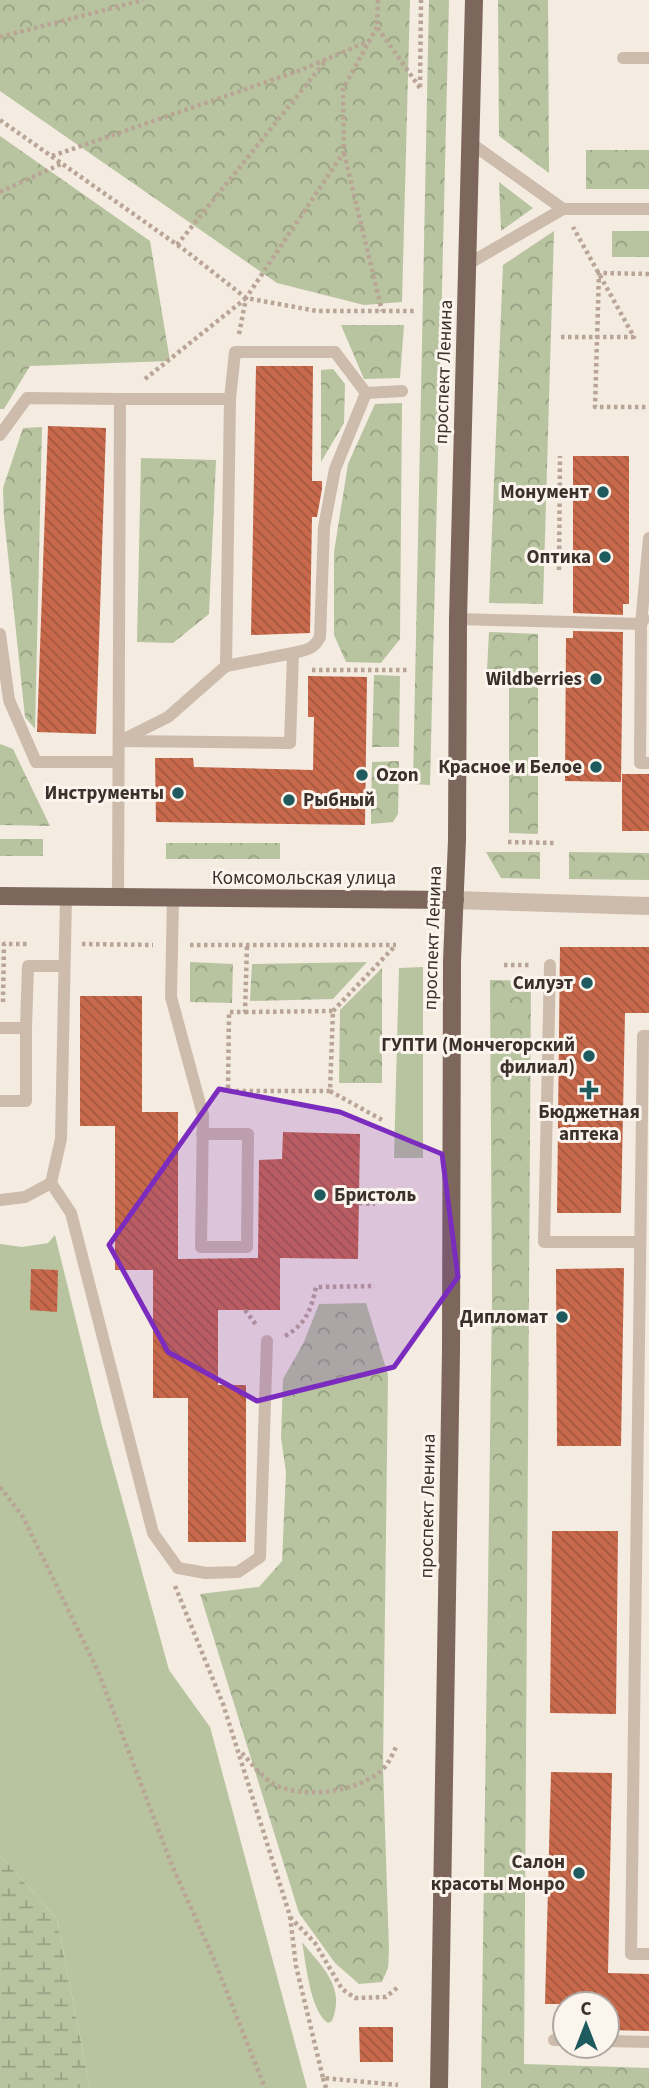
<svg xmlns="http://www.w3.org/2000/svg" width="649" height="2088" font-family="'Source Sans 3',sans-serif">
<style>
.grass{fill:#b8c4a0}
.forest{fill:url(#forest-crowns)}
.wetland{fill:url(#wetland-marsh)}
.building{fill:url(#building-back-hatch)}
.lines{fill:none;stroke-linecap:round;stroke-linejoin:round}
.path{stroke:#b9a596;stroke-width:4.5;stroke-dasharray:3.5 3.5;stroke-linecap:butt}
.service{stroke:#cdbbac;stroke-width:12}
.tertiary{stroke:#cdbbac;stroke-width:18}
.primary{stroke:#7d675c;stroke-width:18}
.marked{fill:#7b2cbf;fill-opacity:0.2;stroke:#7b2cbf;stroke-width:5;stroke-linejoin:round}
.poi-dot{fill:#1f5a5e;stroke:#fbf5ee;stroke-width:2.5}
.labels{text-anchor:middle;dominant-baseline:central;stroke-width:6;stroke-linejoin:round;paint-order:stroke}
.street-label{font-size:19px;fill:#3b302b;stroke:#fbf5ee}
.poi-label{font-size:19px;font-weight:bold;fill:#3b302b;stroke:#fbf5ee;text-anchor:end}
</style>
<defs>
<pattern id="forest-crowns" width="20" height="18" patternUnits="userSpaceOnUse" patternTransform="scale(1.75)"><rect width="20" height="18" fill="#b8c4a0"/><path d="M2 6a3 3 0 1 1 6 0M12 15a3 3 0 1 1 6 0" fill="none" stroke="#97a083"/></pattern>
<pattern id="wetland-marsh" width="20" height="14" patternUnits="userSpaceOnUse" patternTransform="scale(1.75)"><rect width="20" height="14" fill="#b8c4a0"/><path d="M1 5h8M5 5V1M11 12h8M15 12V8" fill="none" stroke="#97a083"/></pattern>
<pattern id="building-back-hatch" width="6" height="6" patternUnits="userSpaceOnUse" patternTransform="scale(1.75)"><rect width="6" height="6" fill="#c8694b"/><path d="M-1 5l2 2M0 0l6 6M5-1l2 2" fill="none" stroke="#a4573f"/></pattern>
</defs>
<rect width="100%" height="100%" fill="#f4ebe1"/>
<!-- grass -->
<g class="grass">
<path d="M423,967V1158H394L399,968Z"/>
<path d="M55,1235L103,1430L169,1670L210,1727L307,2088H90L57,1919L0,1855V1244L22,1247L48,1243Z"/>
<path d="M302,1942C322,1967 346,1987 332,2021L328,2023C310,2011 306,1963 302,1942Z"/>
</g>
<!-- forest -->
<g class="forest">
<path d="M0,0H410L402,302L364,305L277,283L0,91Z"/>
<path d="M429,0H449L430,785L413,784Z"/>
<path d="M498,0H548L549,173L499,136Z"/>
<path d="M0,136L150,241L170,361L30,366L4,409H0Z"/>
<rect x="586" y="150" width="63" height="39"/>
<path d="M499,182L533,208L501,231V230Z"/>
<path d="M554,231L543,604L489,603L503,265Z"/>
<rect x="612" y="231" width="37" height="26"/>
<path d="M341,325H404L400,378L364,379Z"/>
<path d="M333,369L345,384L344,423L321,462V370Z"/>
<path d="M402,403L400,639L381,663L346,662L334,635V552L348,464L375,404Z"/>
<path d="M42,427L35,729L25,717L4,517L3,488L23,428Z"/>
<path d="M141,458L216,460L209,614L173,643L137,642Z"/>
<path d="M489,632L538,634V834L509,833V680L487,670Z"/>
<path d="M374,675L400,676L399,747H372Z"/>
<path d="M0,744L13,749L50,826L0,825Z"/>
<path d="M399,761L398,814L393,822L371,824L372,762Z"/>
<rect x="0" y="839" width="43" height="17"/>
<rect x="166" y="843" width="114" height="16"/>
<path d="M486,852H540V879L501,878Z"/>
<path d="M569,852L649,853V880L569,879Z"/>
<path d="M190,962L233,964L232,1003L190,1002Z"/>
<path d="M367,962L333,999L250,1001L252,964Z"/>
<path d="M382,968V1083H339L340,1010Z"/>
<path d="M490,980L531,981L524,2064L649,2068V2088H481L492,1299Z"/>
<path d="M366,1303L388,1375L383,1768L389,1950L388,1968L382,1982L359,1984L335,1963L299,1913L200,1594L259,1587L282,1561L286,1472L281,1438L283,1379L303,1344L319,1304Z"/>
</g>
<!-- wetland -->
<path class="wetland" d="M0,1855L57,1919L90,2088H0Z"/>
<!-- building -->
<g class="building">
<path d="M256,366H313L312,481H322V489L317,517H312L310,633L251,635Z"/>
<path d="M48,426L106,428L96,734L37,732Z"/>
<path d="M573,456H629V604H623V615L573,613Z"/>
<path d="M573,631L623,632L621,782L565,781L566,638H573Z"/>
<path d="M308,676L367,677L365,825L156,822L155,758H193L194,767L313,770L314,717H308Z"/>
<rect x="622" y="774" width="27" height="57"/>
<path d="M560,947H649V1013H625L621,1213H557Z"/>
<path d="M80,996H142V1112H178V1259L258,1258L259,1160L282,1159L283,1132L360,1134L358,1259L280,1258V1310H218V1385H246V1542H188V1398H153V1270H115V1126H80Z"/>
<path d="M624,1268L621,1446H557L556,1269Z"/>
<path d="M31,1269L58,1270L57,1312L30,1310Z"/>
<path d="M552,1531H618L616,1714L550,1713Z"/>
<path d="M551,1772L612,1773L608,1973L649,1974V2031L607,2030V2004H545Z"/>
<path d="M359,2027H393V2062H360Z"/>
</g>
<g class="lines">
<!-- path -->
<g class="path">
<path d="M378,0L377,27L420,88"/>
<path d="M0,37L143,0"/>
<path d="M420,87L421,0"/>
<path d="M0,120L186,251L246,298L317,311H414"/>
<path d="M344,153L382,311"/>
<path d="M52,156L301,70L369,41"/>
<path d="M0,192L61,164"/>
<path d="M177,245L327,59"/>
<path d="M649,274L599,273L595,407H649"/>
<path d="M239,334L246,298L344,152L343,89L377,27"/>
<path d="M561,337H634L573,227"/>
<path d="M145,379L245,299"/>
<path d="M559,570L560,456"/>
<path d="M312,670H407"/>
<path d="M508,842L555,843"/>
<path d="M82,944L153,945"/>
<path d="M190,945H396"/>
<path d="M504,965H531"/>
<path d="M3,1002L4,944H27"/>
<path d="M333,1011L395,946"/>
<path d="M245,1012L333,1011L330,1091H228L229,1012H245L247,945"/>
<path d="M330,1091L384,1121"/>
<path d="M359,1203L375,1204"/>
<path d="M245,1310L257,1326"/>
<path d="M285,1336C306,1324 311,1310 316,1287L375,1286"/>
<path d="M0,1487L23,1517L98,1671L171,1863L213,1957L265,2088"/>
<path d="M175,1586L223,1704L290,1916L296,1966L323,2078L398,2085"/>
<path d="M242,1753C250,1762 259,1773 269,1781C296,1801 359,1793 383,1769C389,1763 393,1753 397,1745"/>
<path d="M290,1917L315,1943L342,1989L355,1998L386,1997L398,1987"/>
<path d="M323,2078L326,2088"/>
</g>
<!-- service -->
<g class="service">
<path d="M623,58H649"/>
<path d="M472,144L563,209"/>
<path d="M468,264L563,209H649"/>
<path d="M366,393L402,391"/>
<path d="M230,399L235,352H335L366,393L335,469L324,527L320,637C314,649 306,650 293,653"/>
<path d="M0,435L27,398L120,399L118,897"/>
<path d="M649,538L641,624L640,763H649"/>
<path d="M458,619L641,624L644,619"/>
<path d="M0,634L9,700L36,762H118"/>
<path d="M120,741L168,717L226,666L230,399H120"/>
<path d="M123,741L290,743L293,653L226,666"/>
<path d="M173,898L171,997L203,1115L201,1247H247L248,1134H202"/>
<path d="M550,965L544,1242H639"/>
<path d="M0,1028H26V1101H0"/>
<path d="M26,1028L28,966H64"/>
<path d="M649,1036H643L631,1954H649"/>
<path d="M51,1183L71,1213L153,1533L178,1568L206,1573L238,1572L260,1557L267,1341"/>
<path d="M0,1200L25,1197L51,1183L61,1139L66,897"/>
<path d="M554,2040H565"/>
<path d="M607,2041L649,2042"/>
</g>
<!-- tertiary -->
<path class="tertiary" d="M455,900L649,906"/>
<!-- primary -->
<g class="primary">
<path d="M0,896L455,900"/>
<path d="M439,2088L451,1351L452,961L457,840L458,619L474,0"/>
</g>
</g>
<!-- marked area -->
<path class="marked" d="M219,1089L340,1112L442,1154L458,1277L394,1367L257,1401L168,1352L109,1245Z"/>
<!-- markers -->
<g class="poi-dot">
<circle cx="603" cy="492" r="7"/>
<circle cx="605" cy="557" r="7"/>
<circle cx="596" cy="679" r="7"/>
<circle cx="596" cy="767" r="7"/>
<circle cx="362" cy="775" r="7"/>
<circle cx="178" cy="793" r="7"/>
<circle cx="289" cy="800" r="7"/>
<circle cx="587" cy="983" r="7"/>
<circle cx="589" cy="1056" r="7"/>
<path d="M585.5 1079.5h7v7h7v7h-7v7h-7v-7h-7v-7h7z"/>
<circle cx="320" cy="1195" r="7"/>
<circle cx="562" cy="1317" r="7"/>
<circle cx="579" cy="1873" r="7"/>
</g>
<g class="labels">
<!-- street labels -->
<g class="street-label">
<text transform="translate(444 372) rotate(-88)">проспект Ленина</text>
<text x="304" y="878">Комсомольская улица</text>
<text transform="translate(433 938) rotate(-88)">проспект Ленина</text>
<text transform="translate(428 1506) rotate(-89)">проспект Ленина</text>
</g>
<!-- poi labels -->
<g class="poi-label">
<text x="589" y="492">Монумент</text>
<text x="591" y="557">Оптика</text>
<text x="582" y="679">Wildberries</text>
<text x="582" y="767">Красное и Белое</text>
<text x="376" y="775" text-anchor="start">Ozon</text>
<text x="164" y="793">Инструменты</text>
<text x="303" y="800" text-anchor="start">Рыбный</text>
<text x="573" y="983">Силуэт</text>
<text x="575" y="1045">ГУПТИ (Мончегорский<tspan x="575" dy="22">филиал)</tspan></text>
<text x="589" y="1112" text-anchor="middle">Бюджетная<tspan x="589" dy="22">аптека</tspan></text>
<text x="334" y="1195" text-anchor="start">Бристоль</text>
<text x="548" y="1317">Дипломат</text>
<text x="565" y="1862">Салон<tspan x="565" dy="22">красоты Монро</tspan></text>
</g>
</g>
<!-- north arrow -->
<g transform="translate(586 2025)"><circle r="33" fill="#fbf5ee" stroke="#aea6a0" stroke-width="2"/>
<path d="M0-5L12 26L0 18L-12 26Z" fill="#1f5a5e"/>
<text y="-10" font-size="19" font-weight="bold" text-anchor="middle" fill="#3b302b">С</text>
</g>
</svg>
